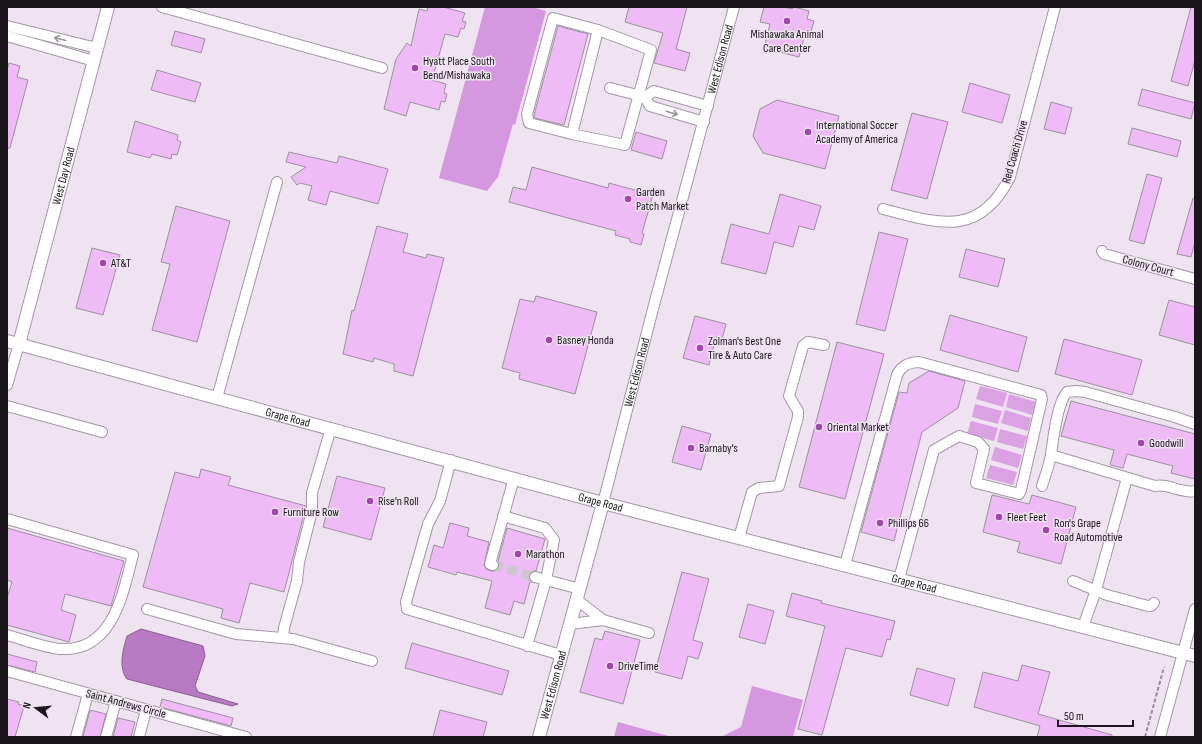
<svg xmlns="http://www.w3.org/2000/svg" width="1202" height="744" font-family="'Sofia Sans Condensed',sans-serif">
<style>
.green{fill:#daa2e3}
.forest{fill:#d697e1}
.water{fill:#b87bc3;stroke:#895d91}
.building{fill:#efbbf7;stroke:#9b919d}
.lines{fill:none;stroke-linecap:round;stroke-linejoin:round}
.minor-tunnel{stroke:#cfc4d1;stroke-width:10;stroke-dasharray:10 5;stroke-linecap:butt}
.minor-casing{stroke:#a398a5;stroke-width:12}
.major-casing{stroke:#a398a5;stroke-width:14}
.path{stroke:#988f99;stroke-width:2;stroke-dasharray:4 2;stroke-linecap:butt}
.minor{stroke:#fff;stroke-width:10}
.major{stroke:#fff;stroke-width:12}
.oneway{stroke:#989698}
.poi-dot{fill:#a045af;stroke:#efe3f1;stroke-width:1.5}
.labels{text-anchor:middle;dominant-baseline:central;stroke-width:3;stroke-linejoin:round;paint-order:stroke}
.poi-label{font-size:12px;fill:#1a161b;stroke:#efe3f1;text-anchor:start}
.street-label{font-size:12px;fill:#1a161b;stroke:#efe3f1}
</style>
<rect width="100%" height="100%" fill="#efe3f1"/>
<!-- green -->
<g class="green">
<path d="M980,386L1007,393L1003,407L976,399Z"/>
<path d="M1009,394L1036,402L1032,415L1006,407Z"/>
<path d="M975,404L1002,411L998,424L972,417Z"/>
<path d="M1005,410L1031,418L1028,431L1001,423Z"/>
<path d="M971,421L998,428L994,441L967,434Z"/>
<path d="M1000,429L1027,436L1023,449L997,442Z"/>
<path d="M995,447L1022,455L1018,468L991,460Z"/>
<path d="M990,465L1017,472L1013,485L986,478Z"/>
</g>
<!-- forest -->
<g class="forest">
<path d="M485,7H532L546,11L515,125L513,124L498,177L487,191L439,178Z"/>
<path d="M752,686L803,700L793,737H721L741,727Z"/>
<path d="M618,722L672,737H614Z"/>
</g>
<!-- water -->
<path class="water" d="M141,629L203,646L205,656L195,686L198,692L238,704L232,706L127,679C118,667 123,650 127,636Z"/>
<!-- building -->
<g class="building">
<path d="M428,7H443L465,13L462,21L466,22L464,29L461,28L458,37L445,34L432,80L446,84L444,93L447,94L445,102L441,101L439,110L410,102L406,116L384,109L396,59L407,43L411,46L419,9L427,11Z"/>
<path d="M629,7H687L676,49L690,53L685,71L654,63L663,33L625,22Z"/>
<path d="M764,7H784L792,9L794,7L809,11L807,19L814,21L810,35L805,34L799,57L764,48L770,24L760,22Z"/>
<path d="M1191,7H1195V60L1188,86L1171,81Z"/>
<path d="M558,26L588,34L564,125L534,118V115Z"/>
<path d="M175,31L205,39L201,53L171,45Z"/>
<path d="M9,63L20,66L17,77L28,80L10,148H7V70Z"/>
<path d="M157,70L201,83L195,102L151,90Z"/>
<path d="M970,83L1010,95L1002,123L962,112Z"/>
<path d="M1142,89L1195,103L1191,119L1138,105Z"/>
<path d="M777,100L839,116L825,169L763,153L753,136L760,109Z"/>
<path d="M1051,102L1072,108L1065,134L1044,129Z"/>
<path d="M912,113L948,122L927,199L891,190Z"/>
<path d="M135,121L178,135L177,140L181,142L177,155L172,154L171,159L152,154L150,158L127,152Z"/>
<path d="M1132,128L1181,141L1177,157L1128,144Z"/>
<path d="M636,132L667,141L662,159L631,150Z"/>
<path d="M289,152L337,163L339,156L388,169L378,204L330,191L326,205L308,200L312,186L300,183L297,185L291,177L306,167L286,162Z"/>
<path d="M532,167L608,188L609,183L653,195L642,233L644,234L641,245L630,242V239L615,235L616,231L509,202L513,187L526,190Z"/>
<path d="M1147,174L1162,178L1144,244L1129,240Z"/>
<path d="M780,194L821,206L814,230L799,226L793,247L774,242L766,274L721,263L731,224L769,234Z"/>
<path d="M1193,198H1195V242L1191,257L1177,254Z"/>
<path d="M176,206L230,221L197,342L152,330L170,264L161,262Z"/>
<path d="M377,226L408,234L403,252L426,258L427,254L444,258L413,376L394,371V364L374,358L373,362L343,354L352,310L354,311Z"/>
<path d="M879,232L908,239L885,331L856,324Z"/>
<path d="M92,248L120,255L103,315L76,308Z"/>
<path d="M966,249L1005,259L998,287L959,277Z"/>
<path d="M536,296L597,312L575,394L519,379L520,373L502,368L520,299L534,302Z"/>
<path d="M1169,300L1195,307V345L1159,335Z"/>
<path d="M950,315L1027,337L1018,372L940,350Z"/>
<path d="M695,316L726,324L722,339L716,337L709,365L683,358Z"/>
<path d="M1064,339L1142,360L1132,395L1055,374Z"/>
<path d="M837,342L884,354L845,499L799,487Z"/>
<path d="M929,371L965,381L958,408L922,432L894,541L861,532L899,392L907,393L909,383Z"/>
<path d="M1071,401L1195,434V479L1171,473L1173,466L1127,454L1123,468L1110,465L1114,450L1061,436Z"/>
<path d="M682,426L711,434L701,470L672,462Z"/>
<path d="M201,469L231,477L228,485L306,506L284,592L250,583L239,623L221,618L223,609L143,587L175,472L199,478Z"/>
<path d="M337,476L385,488L371,540L323,527Z"/>
<path d="M992,495L1029,504L1032,495L1076,507L1061,564L1017,552L1020,542L983,532Z"/>
<path d="M450,523L469,528L467,536L489,542L484,565L486,569L491,571H495L499,567L498,561L507,528L545,539L536,571H533L529,575V579L532,582H530L524,604L514,601L510,615L485,608L492,581L457,572L456,575L428,567L434,545L443,548Z"/>
<path d="M7,528L124,561L111,606L65,594L61,610L76,615L69,642L7,625V598L12,582L7,580Z"/>
<path d="M682,572L709,579L693,640L703,643L698,659L688,656L682,679L655,672Z"/>
<path d="M792,593L822,601L821,603L895,621L890,640L887,639L882,657L846,648L822,735L798,729L825,626L786,616Z"/>
<path d="M748,604L774,611L765,644L739,637Z"/>
<path d="M605,631L640,640L623,704L580,692L595,638L602,640Z"/>
<path d="M412,643L509,671L502,695L405,668Z"/>
<path d="M7,654L37,662L35,672L7,665Z"/>
<path d="M1022,665L1050,672L1038,714L1112,735V737H1037L1040,726L974,707L983,672L1018,681Z"/>
<path d="M917,668L955,679L948,706L910,695Z"/>
<path d="M7,699L19,702L18,704L24,706L15,737H7Z"/>
<path d="M162,699L233,718L231,726L160,707Z"/>
<path d="M90,710L106,714L100,737H83Z"/>
<path d="M440,710L487,722L483,737H433Z"/>
<path d="M118,718L135,722L131,737H113Z"/>
</g>
<g class="lines">
<!-- minor-tunnel -->
<path class="minor-tunnel" d="M493,565L535,577"/>
<!-- minor casing -->
<g class="minor-casing">
<g id="minor">
<path d="M162,7L382,68"/>
<path d="M7,26L97,48"/>
<path d="M598,30L651,50L625,145L572,134Z"/>
<path d="M7,36L94,61"/>
<path d="M610,88L645,97L650,106L704,122"/>
<path d="M645,97L654,91L708,106"/>
<path d="M572,134L529,123L527,114L553,18L598,30"/>
<path d="M883,209C937,223 979,239 1010,177L1055,7"/>
<path d="M1102,251L1104,254L1195,279"/>
<path d="M7,385L19,344"/>
<path d="M217,398L277,182"/>
<path d="M7,406L102,432"/>
<path d="M1051,455L1155,486C1169,483 1181,494 1195,491"/>
<path d="M451,460L440,501L428,524L406,602L407,609L561,655"/>
<path d="M1042,486C1045,476 1049,466 1051,455C1053,440 1057,403 1067,392L1076,391L1085,392L1175,417L1195,424"/>
<path id="s1" d="M603,503L654,305L734,7"/>
<path d="M503,516L545,528L554,540L546,580L527,646"/>
<path d="M7,519L133,555C123,592 114,650 63,649C48,649 22,639 7,635"/>
<path d="M739,538L752,492L759,488L779,486L798,417V411L789,396L803,346L808,342L824,345"/>
<path d="M493,565L490,564L514,478"/>
<path d="M845,565L897,375C901,366 910,362 919,362L1041,395L1042,399L1021,490L1019,494L976,483L984,449L978,442L959,436L934,450L899,579"/>
<path d="M535,577L580,589"/>
<path d="M1073,581L1107,595L1148,606H1151L1154,603"/>
<path d="M577,600L603,620"/>
<path d="M147,609L236,634L293,639L372,661"/>
<path d="M570,624L603,620L649,633"/>
<path d="M1083,627L1096,590L1127,478"/>
<path d="M283,637L284,628L297,581L299,562L312,511V493L331,428"/>
<path d="M7,671L246,737"/>
<path d="M76,737L88,694"/>
<path d="M106,737L116,701"/>
<path d="M139,737L146,710"/>
<path d="M1160,737L1195,609"/>
</g>
</g>
<!-- major casing -->
<g class="major-casing">
<g id="major">
<path id="s2" d="M7,341L603,503L1195,656"/>
<path id="s3" d="M19,344L108,7"/>
<path id="s4" d="M539,737L603,503"/>
</g>
</g>
<!-- path -->
<path class="path" d="M1145,737L1164,667"/>
<!-- minor -->
<use href="#minor" class="minor"/>
<!-- major -->
<use href="#major" class="major"/>
</g>
<!-- one-way arrows -->
<defs><path id="oneway-shaft" d="M-6 0H5M1.5-3L5.5 0L1.5 3" fill="none" stroke-width="1.6" stroke-linecap="round" stroke-linejoin="round"/></defs>
<g class="oneway">
<use href="#oneway-shaft" transform="translate(60 39) rotate(-165)"/>
<use href="#oneway-shaft" transform="translate(672 113) rotate(16)"/>
</g>
<!-- markers -->
<g class="poi-dot">
<circle cx="787" cy="21" r="4"/>
<circle cx="415" cy="68" r="4"/>
<circle cx="808" cy="132" r="4"/>
<circle cx="628" cy="199" r="4"/>
<circle cx="103" cy="263" r="4"/>
<circle cx="549" cy="340" r="4"/>
<circle cx="700" cy="348" r="4"/>
<circle cx="819" cy="427" r="4"/>
<circle cx="1141" cy="443" r="4"/>
<circle cx="691" cy="448" r="4"/>
<circle cx="370" cy="501" r="4"/>
<circle cx="275" cy="512" r="4"/>
<circle cx="999" cy="517" r="4"/>
<circle cx="880" cy="523" r="4"/>
<circle cx="1046" cy="530" r="4"/>
<circle cx="518" cy="554" r="4"/>
<circle cx="610" cy="666" r="4"/>
</g>
<g class="labels">
<!-- poi labels -->
<g class="poi-label">
<text x="787" y="34" text-anchor="middle">Mishawaka Animal<tspan x="787" dy="14">Care Center</tspan></text>
<text x="423" y="61">Hyatt Place South<tspan x="423" dy="14">Bend/Mishawaka</tspan></text>
<text x="816" y="125">International Soccer<tspan x="816" dy="14">Academy of America</tspan></text>
<text x="636" y="192">Garden<tspan x="636" dy="14">Patch Market</tspan></text>
<text x="111" y="263">AT&amp;T</text>
<text x="557" y="340">Basney Honda</text>
<text x="708" y="341">Zolman's Best One<tspan x="708" dy="14">Tire &amp; Auto Care</tspan></text>
<text x="827" y="427">Oriental Market</text>
<text x="1149" y="443">Goodwill</text>
<text x="699" y="448">Barnaby's</text>
<text x="378" y="501">Rise'n Roll</text>
<text x="283" y="512">Furniture Row</text>
<text x="1007" y="517">Fleet Feet</text>
<text x="888" y="523">Phillips 66</text>
<text x="1054" y="523">Ron's Grape<tspan x="1054" dy="14">Road Automotive</tspan></text>
<text x="526" y="554">Marathon</text>
<text x="618" y="666">DriveTime</text>
</g>
<!-- street labels -->
<g class="street-label">
<text stroke="none"><textPath href="#s1" startOffset="459">West Edison Road</textPath></text>
<text transform="translate(1015 152) rotate(-74)">Red Coach Drive</text>
<text stroke="none"><textPath href="#s3" startOffset="174">West Day Road</textPath></text>
<text transform="translate(1148 266) rotate(15)">Colony Court</text>
<text stroke="none"><textPath href="#s1" startOffset="135">West Edison Road</textPath></text>
<text stroke="none"><textPath href="#s2" startOffset="291">Grape Road</textPath></text>
<text stroke="none"><textPath href="#s2" startOffset="615">Grape Road</textPath></text>
<text stroke="none"><textPath href="#s2" startOffset="939">Grape Road</textPath></text>
<text stroke="none"><textPath href="#s4" startOffset="54">West Edison Road</textPath></text>
<text transform="translate(126 704) rotate(15)">Saint Andrews Circle</text>
</g>
</g>
<!-- border -->
<rect width="1202" height="744" fill="none" stroke="#1a161b" stroke-width="16"/>
<!-- north arrow -->
<g transform="translate(36 708) rotate(286)" stroke="#efe3f1" stroke-width="3" paint-order="stroke">
<path d="M0-3L7 15L0 10L-7 15Z" fill="#1a161b"/>
<text y="-6" font-size="11" font-weight="bold" text-anchor="middle" fill="#1a161b">N</text>
</g>
<!-- scale -->
<path d="M1058 720v6h75v-6" fill="none" stroke="#1a161b" stroke-width="2"/>
<text x="1064" y="720" font-size="12" fill="#1a161b" stroke="#efe3f1" stroke-width="3" paint-order="stroke">50 m</text>
</svg>
